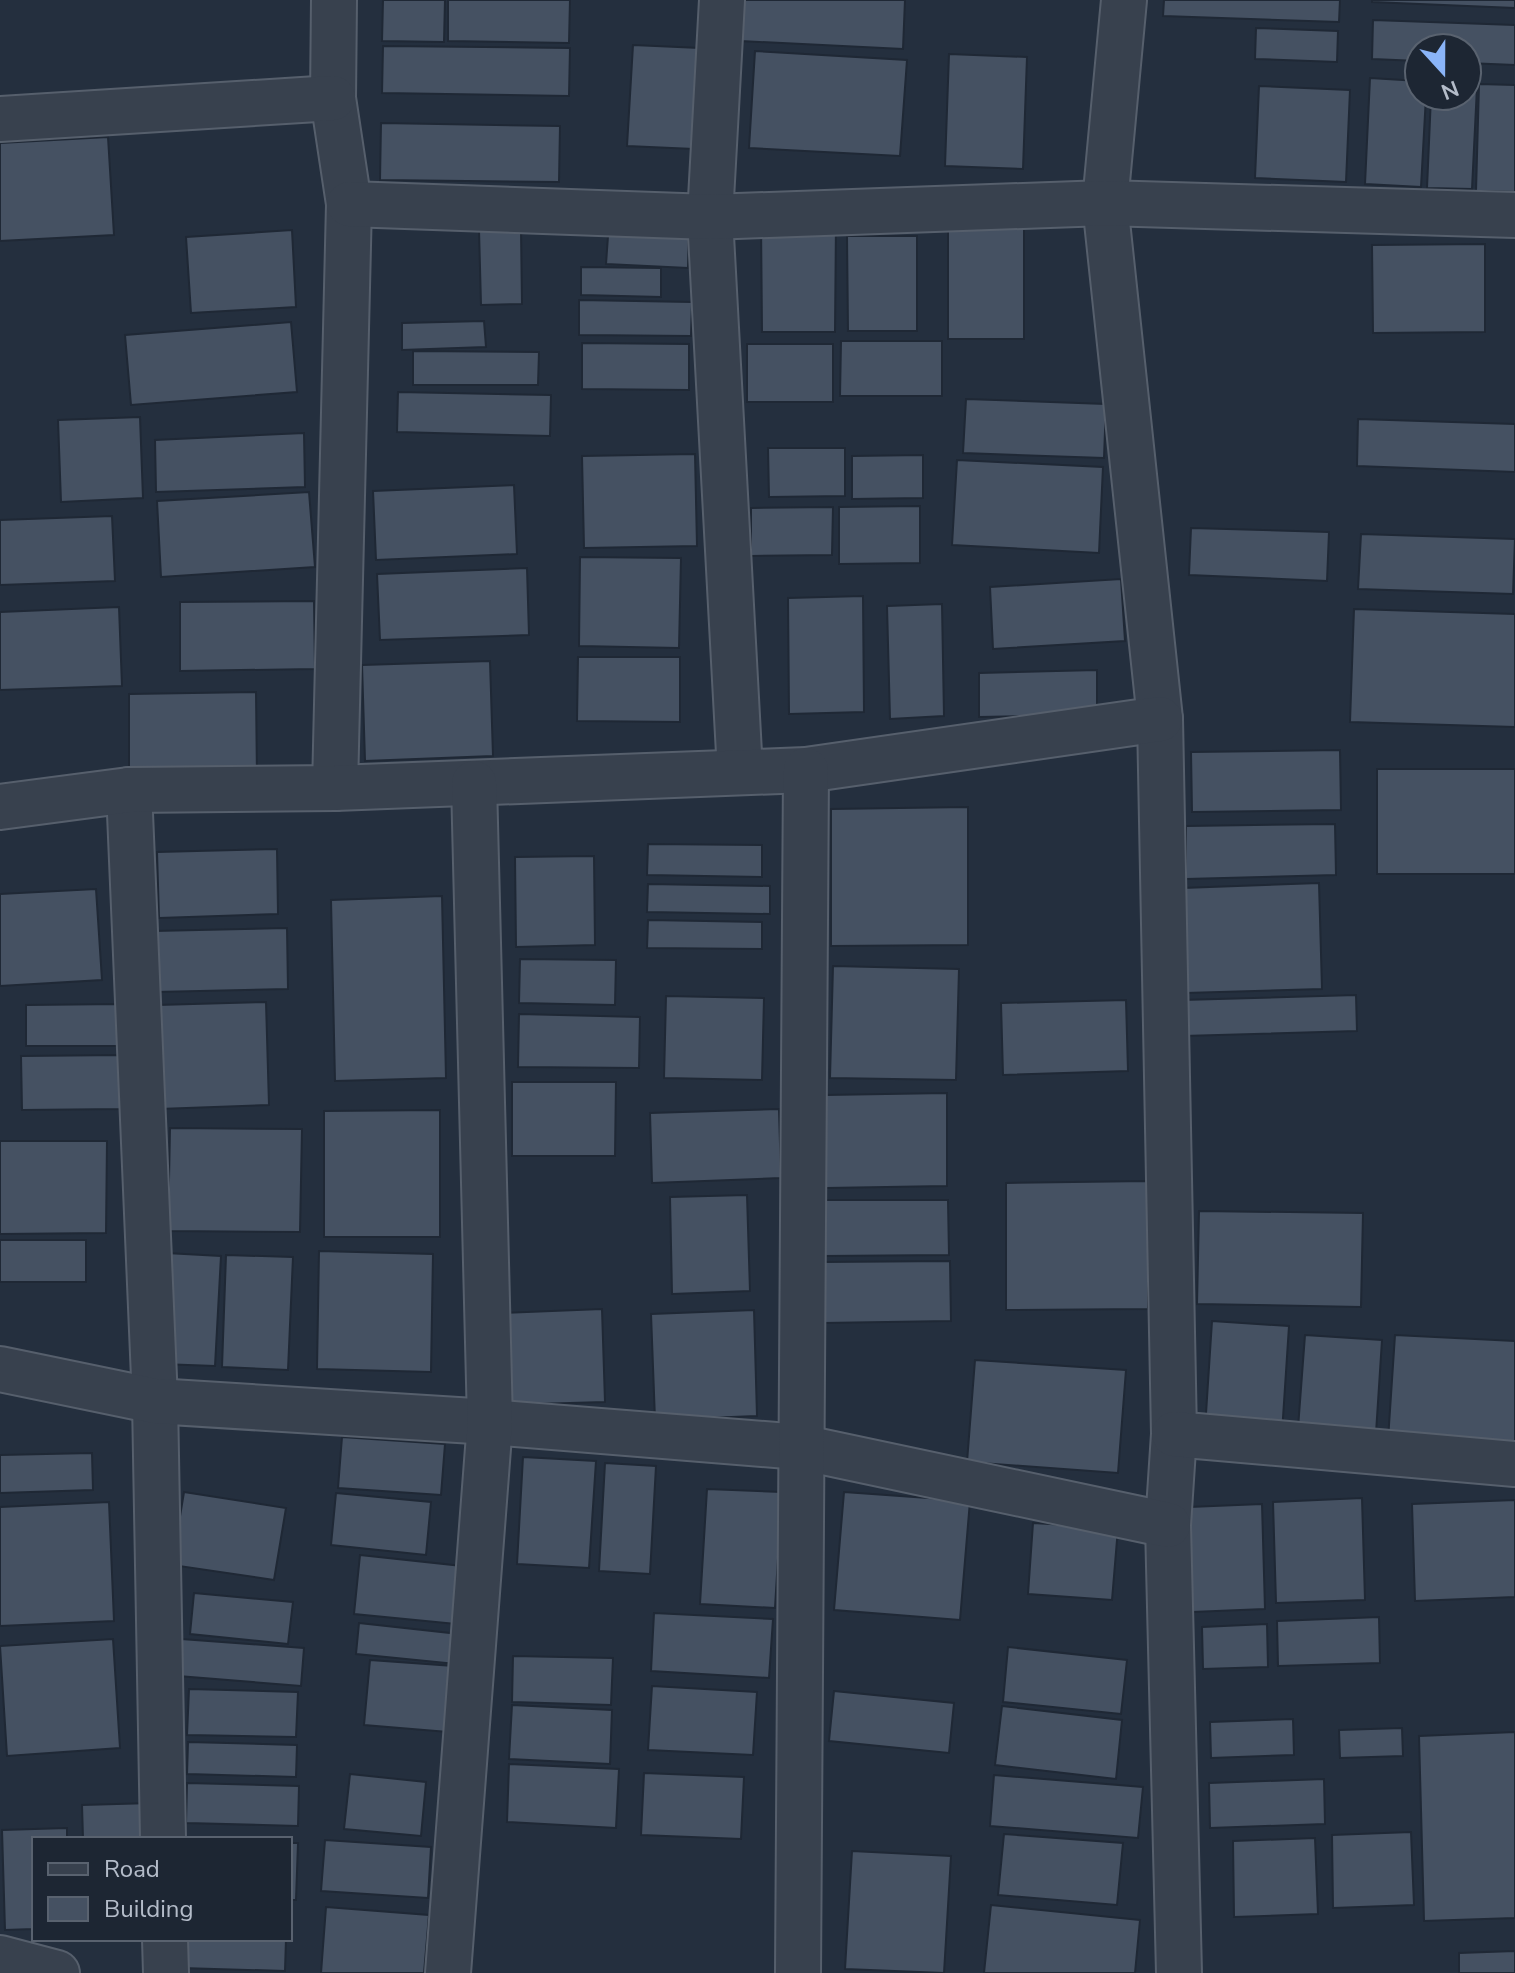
<svg xmlns="http://www.w3.org/2000/svg" width="1515" height="1973" font-family="'Nunito Sans',sans-serif">
<style>
.building{fill:#455162;stroke:#1f2835;stroke-width:2}
.lines{fill:none;stroke-linecap:round;stroke-linejoin:round}
.minor-casing{stroke:#565f6c;stroke-width:48}
.minor{stroke:#38414e;stroke-width:44}
</style>
<rect width="100%" height="100%" fill="#242f3e"/>
<!-- building -->
<g class="building">
<path d="M383,0H445L444,42L382,41Z"/>
<path d="M448,0H570L569,43L448,41Z"/>
<path d="M743,0H905L903,49L740,41Z"/>
<path d="M1164,0H1340L1339,22L1163,16Z"/>
<path d="M1372,0H1515V8L1372,2Z"/>
<path d="M1373,20L1515,25V65L1467,63V48H1419V61L1372,59Z"/>
<path d="M1256,28L1338,31L1337,62L1255,59Z"/>
<path d="M633,45L700,48L694,149L627,146Z"/>
<path d="M383,46L570,48L569,96L382,93Z"/>
<path d="M755,51L907,60L900,156L749,148Z"/>
<path d="M949,54L1027,57L1023,169L945,166Z"/>
<path d="M1370,78L1419,81V96H1426L1421,187L1365,184Z"/>
<path d="M1479,84L1515,85V192L1476,191Z"/>
<path d="M1259,86L1350,90L1346,182L1255,178Z"/>
<path d="M1467,87H1477L1472,189L1427,188L1431,96H1467Z"/>
<path d="M381,123L560,126L559,182L380,180Z"/>
<path d="M108,137L114,235L0,241V143Z"/>
<path d="M1024,221V339H948V222Z"/>
<path d="M609,222L689,226L688,268L606,264Z"/>
<path d="M836,223L835,332H762L761,224Z"/>
<path d="M521,229L522,304L481,305L479,230Z"/>
<path d="M292,230L296,307L191,313L186,237Z"/>
<path d="M847,236H917V331H848Z"/>
<path d="M1485,244V332L1373,333L1372,245Z"/>
<path d="M581,267L661,268V297L581,295Z"/>
<path d="M579,300L692,302L691,336L579,335Z"/>
<path d="M484,321L486,347L402,350V323Z"/>
<path d="M291,322L297,392L131,405L125,335Z"/>
<path d="M841,341H942V396H840Z"/>
<path d="M582,343L689,344V390L582,389Z"/>
<rect x="747" y="344" width="86" height="58"/>
<path d="M413,351L539,352L538,385H413Z"/>
<path d="M398,392L551,395L550,436L397,432Z"/>
<path d="M966,399L1106,404L1104,458L963,453Z"/>
<path d="M140,417L143,498L61,502L58,420Z"/>
<path d="M1358,419L1515,424V472L1357,466Z"/>
<path d="M304,433L305,487L156,492L155,440Z"/>
<path d="M768,448H845V496L769,497Z"/>
<path d="M695,454L697,546L584,548L582,456Z"/>
<path d="M923,455V498L852,499V456Z"/>
<path d="M957,460L1103,467L1099,553L952,545Z"/>
<path d="M514,485L517,554L376,560L373,491Z"/>
<path d="M309,492L315,567L161,577L157,501Z"/>
<path d="M920,506V563L839,564V507Z"/>
<path d="M833,507L832,555L751,556V508Z"/>
<path d="M112,516L115,581L0,585V520Z"/>
<path d="M1191,528L1329,532L1327,581L1189,575Z"/>
<path d="M1361,534L1515,539L1513,594L1358,589Z"/>
<path d="M580,557L681,558L679,648L579,646Z"/>
<path d="M527,568L529,635L380,640L377,574Z"/>
<path d="M1121,579L1125,641L993,649L990,587Z"/>
<path d="M863,596L864,712L789,714L788,598Z"/>
<path d="M314,601L315,669L180,671V602Z"/>
<path d="M942,604L944,716L890,719L887,606Z"/>
<path d="M119,607L122,686L0,690V612Z"/>
<path d="M1354,609L1515,614V727L1350,722Z"/>
<path d="M578,657H680V722L577,721Z"/>
<path d="M490,661L493,756L365,761L362,665Z"/>
<path d="M1097,670V715L979,717V673Z"/>
<path d="M256,692L257,778L129,779V694Z"/>
<path d="M1340,750L1341,810L1192,812L1191,752Z"/>
<rect x="1377" y="769" width="138" height="105"/>
<path d="M968,807V945L831,946V809Z"/>
<path d="M1335,824L1336,875L1186,879V826Z"/>
<path d="M648,844L762,845V877L647,875Z"/>
<path d="M277,849L278,914L159,918L157,852Z"/>
<path d="M594,856L595,945L516,947L515,857Z"/>
<path d="M1319,883L1322,989L1185,993L1182,888Z"/>
<path d="M648,884L770,886V914L647,912Z"/>
<path d="M96,889L102,980L0,986V894Z"/>
<path d="M442,896L446,1078L335,1081L331,900Z"/>
<path d="M648,920L762,922V949L647,948Z"/>
<path d="M287,928L288,989L155,992L153,931Z"/>
<path d="M520,959L616,960L615,1005L519,1003Z"/>
<path d="M833,966L959,969L956,1080L830,1078Z"/>
<path d="M1356,995L1357,1031L1183,1036L1182,1000Z"/>
<path d="M666,996L764,998L762,1080L664,1078Z"/>
<path d="M1126,1000L1128,1071L1003,1075L1001,1003Z"/>
<path d="M266,1002L269,1105L159,1109L157,1005Z"/>
<path d="M121,1004L122,1046H26V1005Z"/>
<path d="M519,1014L640,1017L639,1068L518,1067Z"/>
<path d="M123,1055V1109L22,1110L21,1056Z"/>
<path d="M512,1082H616L615,1156H512Z"/>
<path d="M947,1093V1186L826,1188L825,1095Z"/>
<path d="M779,1109L781,1178L652,1183L650,1113Z"/>
<path d="M440,1110V1237H324V1111Z"/>
<path d="M170,1128L302,1129L300,1232L168,1231Z"/>
<path d="M0,1141H107L106,1233L0,1234Z"/>
<path d="M1148,1181V1309L1006,1310V1183Z"/>
<path d="M747,1195L750,1291L672,1294L670,1197Z"/>
<path d="M822,1200H948L949,1255L823,1256Z"/>
<path d="M1199,1211L1363,1213L1361,1307L1197,1304Z"/>
<rect x="0" y="1240" width="86" height="42"/>
<path d="M319,1251L433,1254L431,1372L317,1369Z"/>
<path d="M166,1253L221,1256L215,1366L161,1364Z"/>
<path d="M226,1255L293,1257L288,1370L222,1367Z"/>
<path d="M950,1261L951,1321L823,1323L822,1262Z"/>
<path d="M602,1309L605,1402L503,1405L500,1313Z"/>
<path d="M754,1310L757,1416L655,1420L651,1314Z"/>
<path d="M1212,1321L1289,1326L1282,1433L1205,1429Z"/>
<path d="M1305,1335L1382,1340L1376,1433L1298,1428Z"/>
<path d="M1395,1335L1515,1341V1448L1388,1440Z"/>
<path d="M975,1360L1126,1370L1118,1473L967,1462Z"/>
<path d="M342,1437L445,1444L441,1495L338,1488Z"/>
<path d="M92,1453L93,1490L0,1493V1455Z"/>
<path d="M523,1457L596,1461L589,1568L517,1564Z"/>
<path d="M605,1463L656,1466L650,1574L599,1571Z"/>
<path d="M707,1489L782,1492L775,1608L700,1604Z"/>
<path d="M184,1492L286,1508L274,1580L172,1565Z"/>
<path d="M844,1492L970,1501L960,1620L834,1610Z"/>
<path d="M336,1493L431,1502L426,1555L331,1545Z"/>
<path d="M1362,1498L1365,1600L1276,1603L1273,1502Z"/>
<path d="M1515,1500V1597L1415,1601L1412,1504Z"/>
<path d="M109,1502L114,1621L0,1626V1507Z"/>
<path d="M1262,1504L1265,1609L1192,1612L1189,1507Z"/>
<path d="M1033,1523L1118,1528L1112,1600L1028,1594Z"/>
<path d="M360,1555L462,1566L456,1624L354,1614Z"/>
<path d="M194,1593L293,1602L288,1644L190,1634Z"/>
<path d="M654,1613L773,1619L769,1678L651,1671Z"/>
<path d="M1379,1617L1380,1663L1278,1666L1277,1621Z"/>
<path d="M359,1623L459,1634L456,1664L356,1654Z"/>
<path d="M1267,1624L1268,1667L1203,1669L1202,1627Z"/>
<path d="M113,1639L120,1748L7,1756L0,1646Z"/>
<path d="M181,1639L304,1648L301,1686L178,1676Z"/>
<path d="M1008,1647L1127,1660L1121,1714L1003,1702Z"/>
<path d="M513,1656L613,1658L611,1705L512,1702Z"/>
<path d="M370,1660L454,1666L448,1732L364,1725Z"/>
<path d="M652,1686L757,1692L753,1755L648,1750Z"/>
<path d="M189,1689L298,1692L296,1737L187,1735Z"/>
<path d="M834,1691L954,1703L949,1753L829,1741Z"/>
<path d="M512,1705L612,1710L610,1764L509,1759Z"/>
<path d="M1002,1706L1122,1720L1116,1779L995,1765Z"/>
<path d="M1293,1719L1294,1755L1211,1758L1210,1722Z"/>
<path d="M1402,1728L1403,1756L1340,1758L1339,1730Z"/>
<path d="M1515,1732V1918L1424,1921L1419,1736Z"/>
<path d="M188,1742L297,1745L296,1777L187,1774Z"/>
<path d="M509,1764L619,1769L616,1828L507,1822Z"/>
<path d="M644,1773L744,1777L741,1839L641,1835Z"/>
<path d="M350,1774L426,1782L421,1836L344,1829Z"/>
<path d="M994,1775L1143,1787L1138,1838L990,1826Z"/>
<path d="M1324,1779L1325,1824L1210,1828L1209,1783Z"/>
<path d="M187,1783L299,1786L298,1826L186,1823Z"/>
<path d="M152,1803L153,1839H83L82,1805Z"/>
<path d="M67,1828V1839H34V1929L5,1930L2,1830Z"/>
<path d="M1411,1832L1414,1905L1333,1908L1332,1835Z"/>
<path d="M1004,1834L1123,1843L1117,1905L998,1895Z"/>
<path d="M1315,1838L1318,1914L1234,1917L1233,1841Z"/>
<path d="M325,1840L431,1847L428,1898L321,1891Z"/>
<path d="M290,1843H298L296,1900H290Z"/>
<path d="M852,1851L951,1856L944,1973L845,1969Z"/>
<path d="M991,1905L1140,1920L1135,1973H984Z"/>
<path d="M326,1907L429,1915L424,1973H321Z"/>
<path d="M182,1939H286L285,1971L181,1968Z"/>
<path d="M1515,1951V1973H1459V1953Z"/>
</g>
<g class="lines">
<!-- minor casing -->
<g class="minor-casing">
<g id="minor">
<path d="M334,0L333,98L349,204L335,788"/>
<path d="M722,0L710,217L740,772"/>
<path d="M1124,0L1105,203L1160,719L1174,1434L1168,1525L1179,1973"/>
<path d="M0,119L333,98"/>
<path d="M349,204L710,217L1105,203L1515,215"/>
<path d="M129,790L155,1401L163,1839"/>
<path d="M0,807L129,790L335,788L806,770L1160,719"/>
<path d="M0,1369L155,1401L490,1422L800,1447L1168,1525"/>
<path d="M1174,1434L1515,1464"/>
<path d="M165,1939L166,1973"/>
<path d="M0,1958L57,1973"/>
<path d="M448,1973L490,1422L474,783"/>
<path d="M798,1973L806,770"/>
</g>
</g>
<!-- minor -->
<use href="#minor" class="minor"/>
</g>
<!-- legend -->
<rect x="32" y="1837" width="260" height="104" fill="#1d2633" stroke="#59626f" stroke-width="2"/>
<rect x="48" y="1863" width="40" height="12" fill="#38414e" stroke="#59626f" stroke-width="2"/>
<text x="104" y="1877" font-size="24" fill="#b4bcc9">Road</text>
<rect x="48" y="1897" width="40" height="24" fill="#455162" stroke="#59626f" stroke-width="2"/>
<text x="104" y="1917" font-size="24" fill="#b4bcc9">Building</text>
<!-- north arrow -->
<g transform="translate(1443 72) rotate(159)"><circle r="38" fill="#1d2633" stroke="#59626f" stroke-width="2"/>
<path d="M0-6L14 30L0 20L-14 30Z" fill="#8ab4f8"/>
<text y="-12" font-size="22" font-weight="bold" text-anchor="middle" fill="#b4bcc9">N</text>
</g>
</svg>
